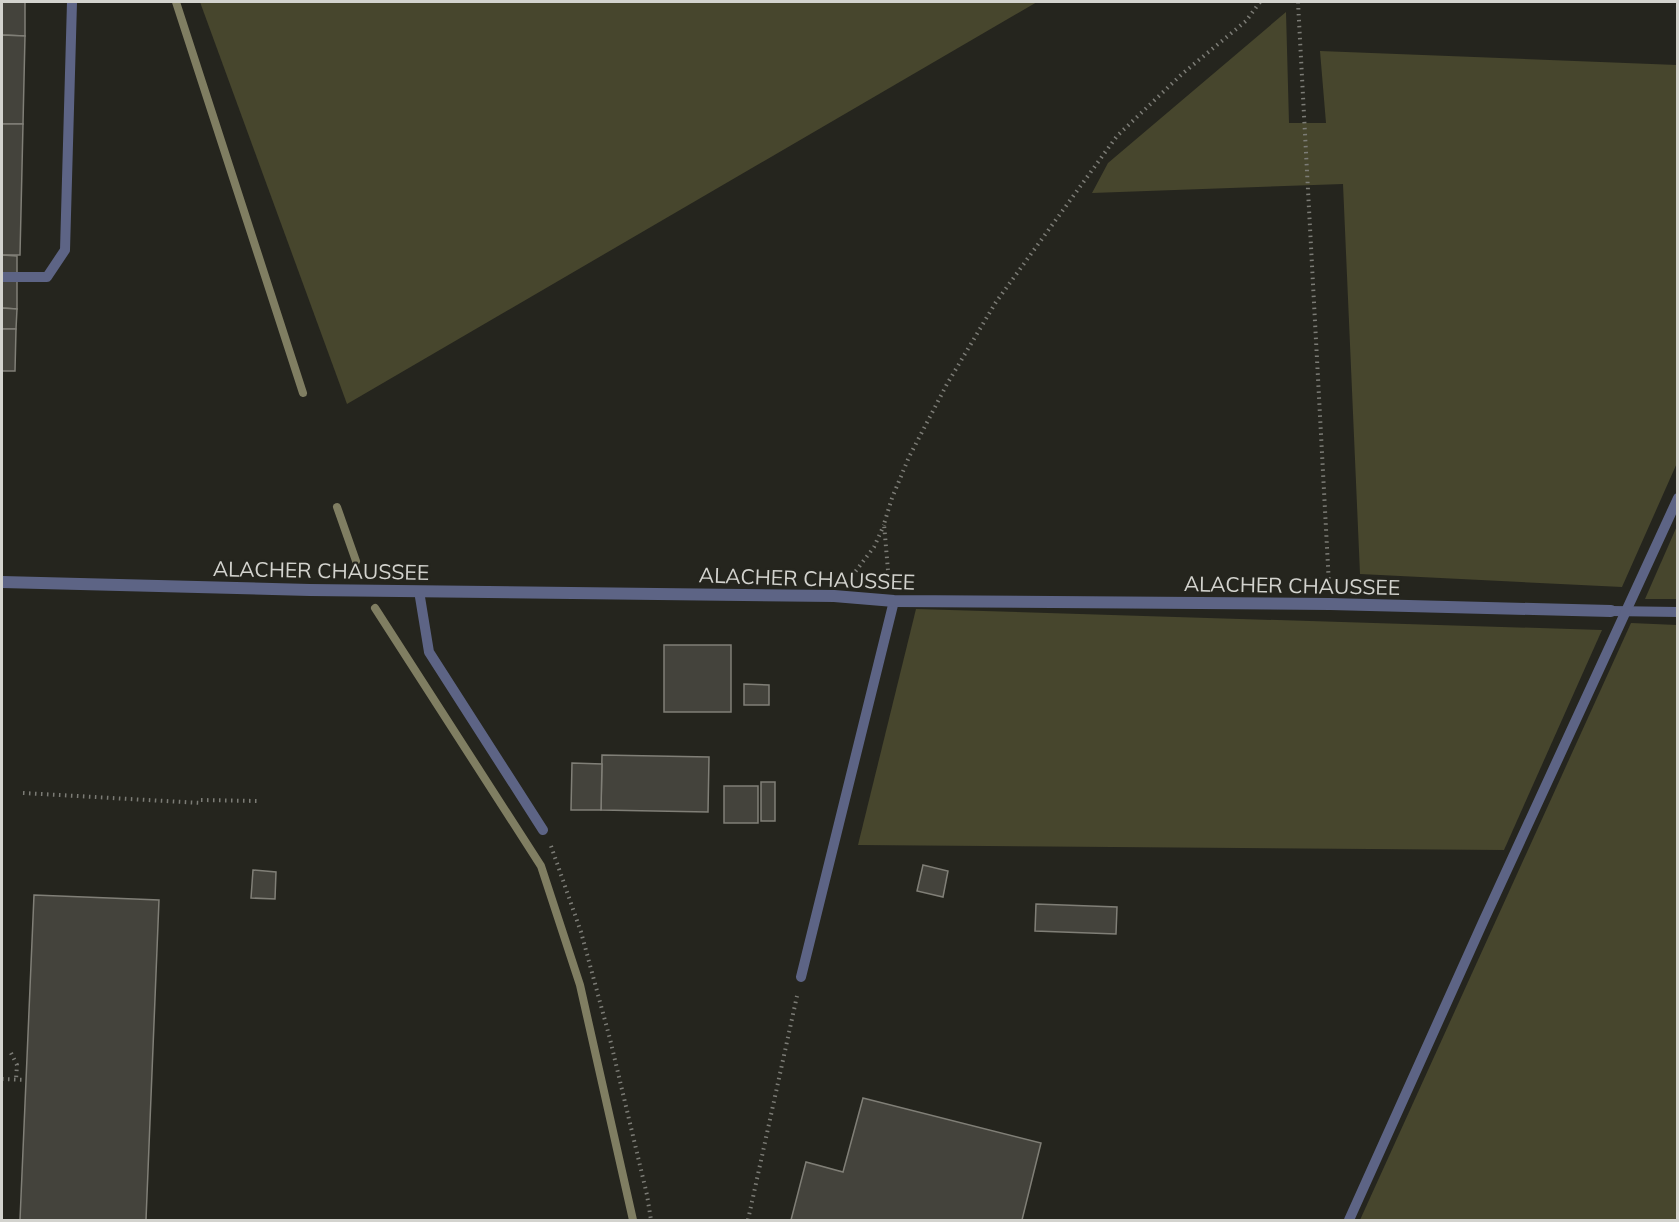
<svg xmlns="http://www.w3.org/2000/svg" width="1679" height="1222" font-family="Mulish,sans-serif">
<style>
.green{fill:#47462d}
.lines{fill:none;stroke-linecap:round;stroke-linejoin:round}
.stream{stroke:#807e62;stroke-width:8}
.building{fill:#44433c;stroke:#807f77;stroke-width:1.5}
.path{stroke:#7c7c76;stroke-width:4;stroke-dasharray:1.5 4.5;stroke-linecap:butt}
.lane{stroke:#5d6485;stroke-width:10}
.street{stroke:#5d6485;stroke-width:12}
.labels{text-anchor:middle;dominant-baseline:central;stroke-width:4.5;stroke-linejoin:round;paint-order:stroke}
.street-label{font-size:21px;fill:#d3d3ce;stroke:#25251e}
</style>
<rect width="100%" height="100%" fill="#25251e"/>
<!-- green -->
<g class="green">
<path d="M200,2H1037L347,404Z"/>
<path d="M1286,12L1289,123H1326L1320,51L1677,65V463L1622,587L1360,574L1343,184L1092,193L1108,163Z"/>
<path d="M1677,526V599H1645Z"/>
<path d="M916,609L1602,630L1504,850L858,845Z"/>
<path d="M1631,623L1677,625V1220H1360Z"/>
</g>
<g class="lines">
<!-- stream -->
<g class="stream">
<path d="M176,2L303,393"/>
<path d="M337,507L356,561"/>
<path d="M375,608L541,866L580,985L633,1220"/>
</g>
</g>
<!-- building -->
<g class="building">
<path d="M2,2H25V36L2,35Z"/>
<path d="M2,35L25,36L23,124H2Z"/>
<path d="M2,124H23L20,255H2Z"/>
<path d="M2,255L17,256V309L2,308Z"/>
<path d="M2,308L17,309L16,329H2Z"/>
<path d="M2,329H16L15,371H2Z"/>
<rect x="664" y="645" width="67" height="67"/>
<path d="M744,684L769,685V705H744Z"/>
<path d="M602,755L709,757L708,812L601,810Z"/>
<path d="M572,763L602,764L601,810H571Z"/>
<rect x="761" y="782" width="14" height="39"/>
<rect x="724" y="786" width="34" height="37"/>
<path d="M923,865L948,871L943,897L917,891Z"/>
<path d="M253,870L276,872L275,899L251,898Z"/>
<path d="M34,895L159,900L146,1220H20Z"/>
<path d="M1036,904L1117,907L1116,934L1035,931Z"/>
<path d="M863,1098L1041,1143L1022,1220H791L806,1162L843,1172Z"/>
</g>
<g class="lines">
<!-- path -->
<g class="path">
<path d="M1298,2L1329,585"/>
<path d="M852,576L874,547L884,525"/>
<path d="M889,582L884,524L892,498L909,457L947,384L996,302L1117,136L1182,74L1246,21L1260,2"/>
<path d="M23,793L201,803"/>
<path d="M201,800L257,801"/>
<path d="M551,846L581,932L610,1039L647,1195L651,1220"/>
<path d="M11,1053L17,1065L16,1080"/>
<path d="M2,1079L26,1080"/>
<path d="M748,1220L797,996"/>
</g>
<!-- lane -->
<g class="lane">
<path d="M2,277H47L65,250L72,2"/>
<path d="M419,591L429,652L543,830"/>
<path d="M1611,611L1678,612"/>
<path d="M801,977L894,601"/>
<path d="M1349,1220L1483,922L1678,498"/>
</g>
<!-- street -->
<path class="street" d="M2,582L310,590L834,596L894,601L1330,604L1611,611"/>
</g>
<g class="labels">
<!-- street labels -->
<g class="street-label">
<text transform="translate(321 570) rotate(1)">ALACHER CHAUSSEE</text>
<text transform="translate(807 578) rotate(2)">ALACHER CHAUSSEE</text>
<text transform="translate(1292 585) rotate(1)">ALACHER CHAUSSEE</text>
</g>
</g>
<!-- border -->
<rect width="1679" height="1222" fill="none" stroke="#d3d3ce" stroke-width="6"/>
</svg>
